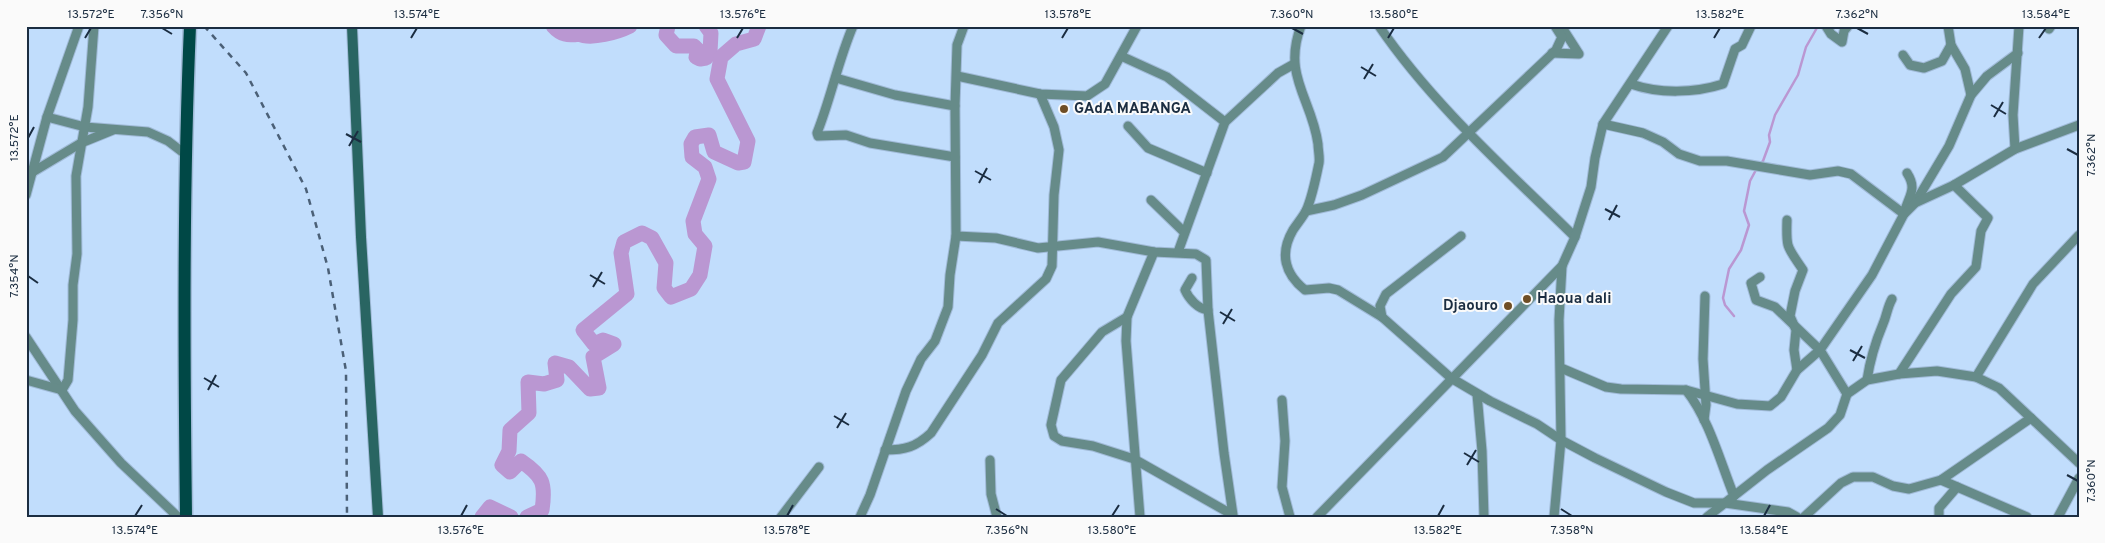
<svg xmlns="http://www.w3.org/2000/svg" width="2105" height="543" font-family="Overpass,sans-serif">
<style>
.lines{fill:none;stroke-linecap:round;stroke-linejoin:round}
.stream{stroke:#ba97d2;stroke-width:2.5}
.river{stroke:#ba97d2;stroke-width:15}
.street-casing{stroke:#a0bad7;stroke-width:11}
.secondary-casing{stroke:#a0bad7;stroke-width:12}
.primary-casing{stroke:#a0bad7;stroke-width:15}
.street{stroke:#668b89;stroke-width:9}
.secondary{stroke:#296562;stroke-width:10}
.primary{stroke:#004846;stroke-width:12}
.rail{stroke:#4b6077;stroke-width:2.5;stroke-dasharray:6 6;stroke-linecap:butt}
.ticks{fill:none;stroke:#1b2d41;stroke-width:2}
.poi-dot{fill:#6f4e25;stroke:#fafafa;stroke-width:2}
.labels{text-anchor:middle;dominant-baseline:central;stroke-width:4;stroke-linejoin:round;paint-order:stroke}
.poi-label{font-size:15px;font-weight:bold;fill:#1b2d41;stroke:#fafafa;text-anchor:start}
.neatline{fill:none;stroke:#1b2d41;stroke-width:2}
.ticks-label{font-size:12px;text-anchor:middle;fill:#1b2d41}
</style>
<rect width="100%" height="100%" fill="#c1ddfc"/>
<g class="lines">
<!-- stream -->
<g class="stream">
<path d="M1760,164L1763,161L1770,142L1769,135L1775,115L1798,75L1806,47L1818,26"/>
<path d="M1734,316L1725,305L1723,298L1729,269L1741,250L1749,225L1744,211L1750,181L1757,168"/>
</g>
<!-- river -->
<g class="river">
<path d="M553,26C561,35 568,36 579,34C591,40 618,32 630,26"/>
<path d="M668,26L666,35L676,46H694L698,50L696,57L700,59L706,58L710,52L711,33L706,26"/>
<path d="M482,517L490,507L511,517"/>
<path d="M527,517L542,510C546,483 543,476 521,461L510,472L502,465L509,451L510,430L529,413L528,382L544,384L557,380L555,363L569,367L590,389L599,388L593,357L614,344L603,340L594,344L583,330L627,294L621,253L624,242L642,233L652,238L666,263L664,288L671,297L691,289L700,275L705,246L695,234L693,221L709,179L705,167L692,157L691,144L695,137L709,135L714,152L738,163L744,162L748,141L717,79L721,57L736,44L754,39L759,26"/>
</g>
<!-- street casing -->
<g class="street-casing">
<g id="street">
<path d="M853,26C838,61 831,98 817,133L818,136L846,135L870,143L955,157"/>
<path d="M1301,26C1282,76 1312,99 1318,144C1318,150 1320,157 1319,163C1316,178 1312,198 1306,211C1302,218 1297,224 1293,230C1279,254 1285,274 1305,290L1329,288L1338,290L1382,317L1451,378L1490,401L1537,424L1561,440L1595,458L1666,492L1694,503H1725L1788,512L1797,517"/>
<path d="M1379,26C1433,105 1507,170 1575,237"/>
<path d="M1826,26L1831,34L1842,42L1844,31L1848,26"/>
<path d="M1948,26L1951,45L1965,69L1971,95"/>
<path d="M2049,29L2051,26"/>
<path d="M1552,53L1579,54L1563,29"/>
<path d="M1903,55L1910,65L1924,68L1942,61L1951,45"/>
<path d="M1121,56L1167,77L1225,122"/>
<path d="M957,76L1040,94L1087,96L1105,84L1137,26"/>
<path d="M836,78L895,95L955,106"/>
<path d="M1631,84C1659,94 1695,93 1723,84L1735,49L1742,45L1751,26"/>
<path d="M47,117L85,127L148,132L168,141L185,154"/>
<path d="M1603,124L1643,133L1663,142L1679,154L1700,161H1727L1810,175L1838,171L1851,174L1904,214C1908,196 1918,190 1907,173"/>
<path d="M1128,126L1148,148L1207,173"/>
<path d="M2015,149L2013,115L2019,26"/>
<path d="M31,173L81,143L113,130"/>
<path d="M26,195L47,117L79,26"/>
<path d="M1151,200L1184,232"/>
<path d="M1915,203L1949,146L1971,95L1987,76L2018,53"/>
<path d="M1306,211L1334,205L1362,195L1443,157L1556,50L1562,37L1555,26"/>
<path d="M1787,220C1786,249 1787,246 1803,270L1795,291L1790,316L1796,330L1794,350L1797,370"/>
<path d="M956,236L996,238L1038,248L1098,242L1154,252L1196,254L1206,260L1208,310L1224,453L1233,515L1134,459L1093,446L1062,441L1054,436L1051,425L1061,380L1102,332L1127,317"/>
<path d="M1178,252L1225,122L1278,73L1294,64"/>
<path d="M1192,278L1185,290C1189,299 1198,309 1208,310"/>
<path d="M1382,317L1380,306L1386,294L1461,236"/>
<path d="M26,337L75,411L121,463L177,516"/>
<path d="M1561,368L1606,387L1621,389L1686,390L1737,404L1770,406L1781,397L1797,370L1820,350L1775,307L1756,300L1751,283L1760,277"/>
<path d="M1899,374L1951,294L1976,267L1981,231L1988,218L1954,185"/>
<path d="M1976,377L2033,284L2079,235"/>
<path d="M26,380L62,390L68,380L73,320V285L77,254L76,176L88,107L94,26"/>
<path d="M1867,380C1870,360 1875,343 1883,324C1887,315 1887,308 1892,299"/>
<path d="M1686,390C1709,419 1720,461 1734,496"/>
<path d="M1477,394L1482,451L1484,517"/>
<path d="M1847,394L1867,380L1899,374L1937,371L1976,377L1999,388L2079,463"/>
<path d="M1282,400L1285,441L1282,487L1290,517"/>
<path d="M1704,420L1706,405L1703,359L1705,296"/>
<path d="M885,450C905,450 916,447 931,433L982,355L998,323L1046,279L1052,266L1054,195L1059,150L1054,127L1040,94"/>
<path d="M990,460L991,494L997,517"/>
<path d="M1941,480L2027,517"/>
<path d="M781,517L819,467"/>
<path d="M860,517L870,495L906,391L921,359L935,341L948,307L950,275L956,236L955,106L957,45L964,26"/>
<path d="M1140,517L1126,341L1127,317L1154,252"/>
<path d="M1317,517L1562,266L1575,237L1591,187L1595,158L1603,124L1668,26"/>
<path d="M1554,517L1561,440L1559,320L1562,266"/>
<path d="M1707,517L1767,470L1828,428L1840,415L1847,394L1820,350L1872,275L1904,214L1915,203L1954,185L2015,149L2079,125"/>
<path d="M1804,517L1841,483L1853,477H1873L1893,486L1909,489L1941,480L2031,418"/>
<path d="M1939,517V508L1957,487"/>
<path d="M2058,517L2079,478"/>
</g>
</g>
<!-- secondary casing -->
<g class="secondary-casing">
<path id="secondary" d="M352,26L361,237L378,517"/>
</g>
<!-- primary casing -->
<g class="primary-casing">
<path id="primary" d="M186,517C184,353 183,190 190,26"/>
</g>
<!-- street -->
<use href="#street" class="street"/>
<!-- secondary -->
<use href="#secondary" class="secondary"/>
<!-- primary -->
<use href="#primary" class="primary"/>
<!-- rail -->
<path class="rail" d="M204,26L246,73L306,189L328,268L346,371L347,517"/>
</g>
<!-- ticks -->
<path class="ticks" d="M162,28L172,34M1292,28L1303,34M1857,28L1868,34M85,38L91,28M411,38L417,28M737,38L743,28M1062,38L1068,28M1388,38L1394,28M1714,38L1720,28M2039,38L2046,28M1361,67L1376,76M1364,79L1373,64M1991,105L2006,114M1994,117L2003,102M346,134L361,142M28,138L34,127M349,146L358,131M2067,149L2078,155M975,171L991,180M979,183L987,168M1605,209L1620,217M1609,220L1617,205M590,275L605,284M28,276L38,283M593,287L602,272M1220,312L1235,321M1223,324L1232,309M1850,350L1865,358M1853,361L1862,346M204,378L219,387M208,390L216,375M834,416L849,425M837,428L846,413M1464,453L1479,462M1467,465L1476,450M2067,475L2078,481M996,509L1007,516M1561,509L1572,516M135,516L142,505M461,516L467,505M787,516L793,505M1112,516L1119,505M1438,516L1444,505M1764,516L1770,505"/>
<!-- markers -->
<g class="poi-dot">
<circle cx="1064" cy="109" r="5"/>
<circle cx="1527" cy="299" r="5"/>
<circle cx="1508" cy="306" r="5"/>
</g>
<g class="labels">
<!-- poi labels -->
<g class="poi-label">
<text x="1074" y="109">GAdA MABANGA</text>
<text x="1537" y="299">Haoua dali</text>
<text x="1498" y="306" text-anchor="end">Djaouro</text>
</g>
</g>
<!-- border -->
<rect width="2105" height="543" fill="none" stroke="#fafafa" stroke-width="55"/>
<rect x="28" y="28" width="2050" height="488" class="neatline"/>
<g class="ticks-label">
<text x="91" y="18">13.572°E</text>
<text x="162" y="18">7.356°N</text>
<text x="417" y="18">13.574°E</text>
<text x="743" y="18">13.576°E</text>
<text x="1068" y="18">13.578°E</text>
<text x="1292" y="18">7.360°N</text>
<text x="1394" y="18">13.580°E</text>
<text x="1720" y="18">13.582°E</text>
<text x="1857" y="18">7.362°N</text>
<text x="2046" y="18">13.584°E</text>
<text transform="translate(14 138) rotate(-90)" y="4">13.572°E</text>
<text transform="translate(2091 155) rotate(-90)" y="4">7.362°N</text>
<text transform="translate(14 276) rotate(-90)" y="4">7.354°N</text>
<text transform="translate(2091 481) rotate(-90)" y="4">7.360°N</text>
<text x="135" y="534">13.574°E</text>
<text x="461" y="534">13.576°E</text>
<text x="787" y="534">13.578°E</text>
<text x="1007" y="534">7.356°N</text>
<text x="1112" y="534">13.580°E</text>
<text x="1438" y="534">13.582°E</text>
<text x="1572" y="534">7.358°N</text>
<text x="1764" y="534">13.584°E</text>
</g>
</svg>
